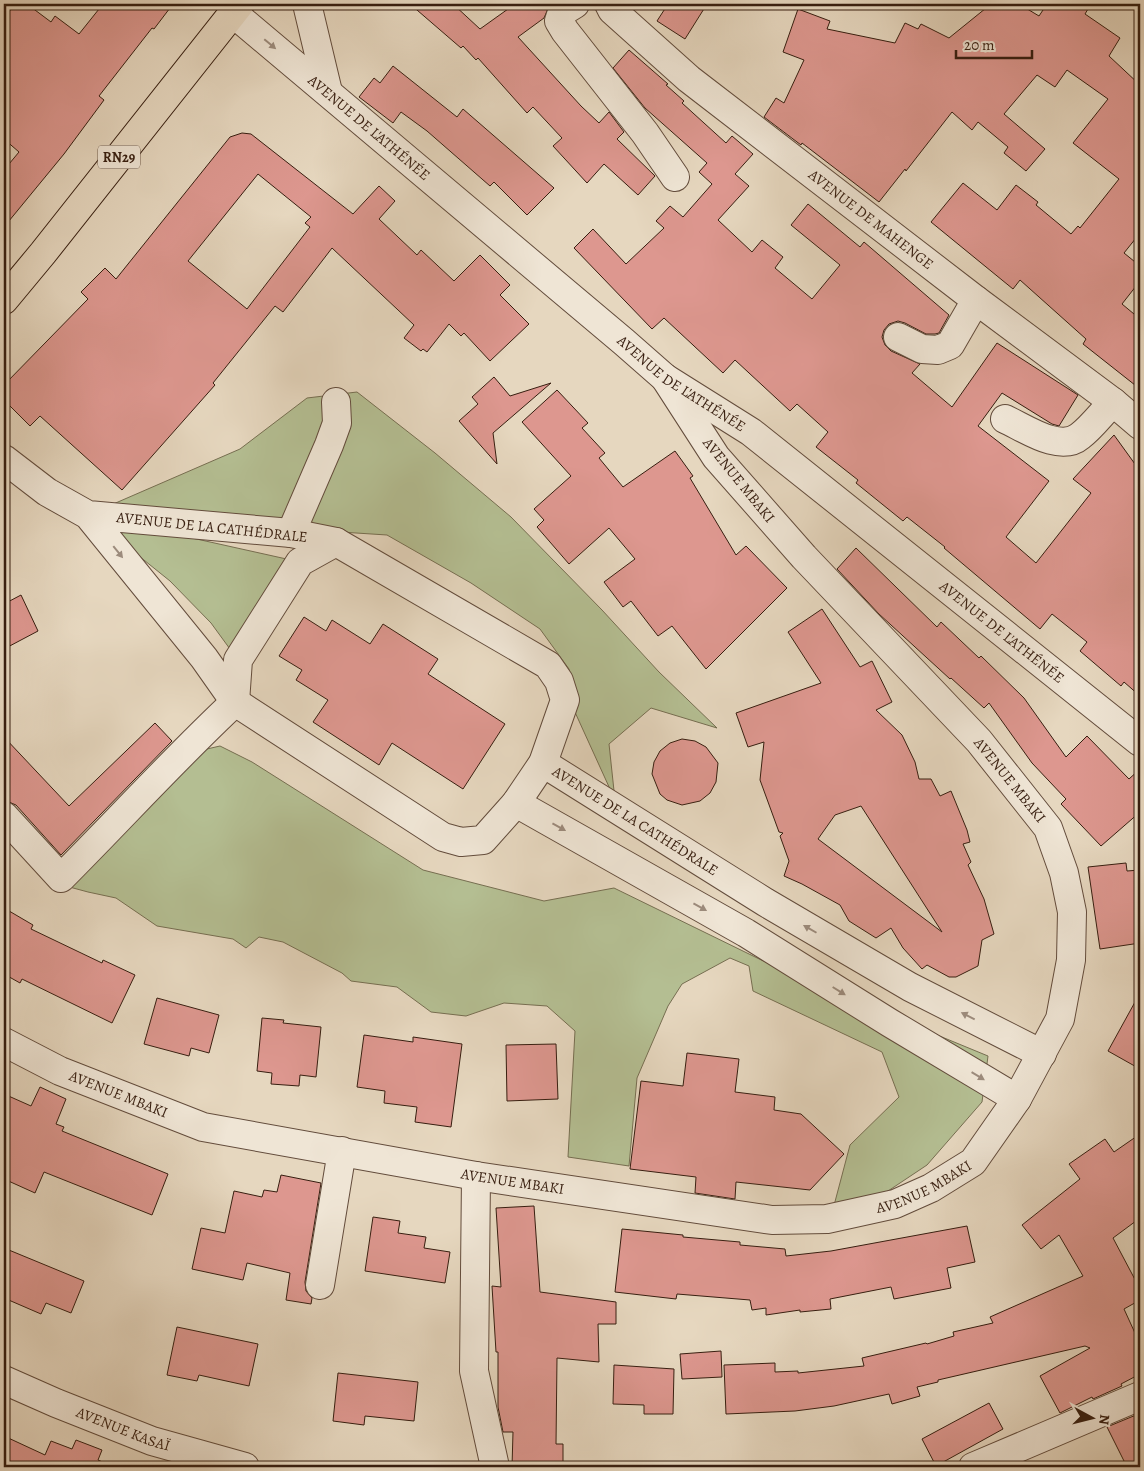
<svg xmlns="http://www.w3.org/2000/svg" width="1144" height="1471" font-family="Alegreya,serif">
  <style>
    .green { fill: #b4be92; stroke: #766e51 }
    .building { fill: #dd978f; stroke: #371e10; fill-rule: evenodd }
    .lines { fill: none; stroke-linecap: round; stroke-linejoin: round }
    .minor-casing { stroke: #634c3c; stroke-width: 30 }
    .major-casing { stroke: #371e10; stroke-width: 30 }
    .minor { stroke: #efe5d5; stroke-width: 28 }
    .major { stroke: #e6d7bf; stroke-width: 28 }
    .oneway { fill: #9c8b7c }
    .labels { text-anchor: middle; stroke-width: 4.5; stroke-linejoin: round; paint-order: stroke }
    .shield { fill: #efe5d5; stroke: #6e5a4b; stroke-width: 1 }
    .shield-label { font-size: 14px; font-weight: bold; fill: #371e10 }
    .street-label { font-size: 15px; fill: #371e10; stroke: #efe5d5 }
  </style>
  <rect width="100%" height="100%" fill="#e6d7bf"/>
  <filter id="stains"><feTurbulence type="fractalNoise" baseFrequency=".004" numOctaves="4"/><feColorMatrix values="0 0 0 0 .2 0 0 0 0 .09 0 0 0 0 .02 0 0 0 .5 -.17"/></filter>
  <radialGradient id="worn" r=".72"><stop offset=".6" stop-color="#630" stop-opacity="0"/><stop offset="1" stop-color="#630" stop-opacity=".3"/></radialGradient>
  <g class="green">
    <path d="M357,392l78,61 76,64 91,93 57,62 58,56 -66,-20 -42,36 6,56 -41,-90 -5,-41 -29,-40 -69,-46 -84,-48 -294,-19 207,46 -62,98 -27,-37 -41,-42 -82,-66 152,-66 67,-51z"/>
    <path d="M220,746l32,16 171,108 121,31 70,-13 180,88 194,80 -6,46 -55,63 -39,26 -56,22 18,-68 49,-48 -17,-45 -129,-61 -4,-25 -19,-8 -48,26 -14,22 -31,72 -8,88 -61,-9 7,-126 -28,-25 -43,-3 -38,13 -35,-4 -34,-25 -46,-6 -9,-8 -59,-31 -24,-5 -13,11 -13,-9 -76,-13 -41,-28 -28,-6 -26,-7 123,-131z"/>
  </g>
  <g class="building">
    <path d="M15,4h12l24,18 4,-6 24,18 24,-30h70l-19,25 -2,-1 -53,68 5,4 -40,54 -60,73v-57l15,-18 -15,-13v-121z"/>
    <path d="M410,4h43l27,25 35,-25h35l-6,14 -26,19 63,69 18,17 10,-11 15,20 -7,7 38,37 -17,19 -34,-31 -17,19 -34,-37 9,-8 -29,-31 -6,6 -49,-55 -2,2 -13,-14 -2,2z"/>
    <path d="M668,4h39l-22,35 -28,-18z"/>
    <path d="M991,4h28l20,12 8,-12h44l-6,10 35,24 -11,18 31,29v148l-16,20 16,13v15l-18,23 18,15v70l-57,-45 3,-5 -66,-59 -7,9 -82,-67 32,-39 34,27 19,-25 22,17 -2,3 35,29 7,-8 2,2 39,-49 -46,-36 35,-44 -41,-29 -12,17 -18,-12 -33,39 41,35 -19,22 -22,-18 4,-6 -30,-25 -6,8 -20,-18 -46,59 -1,-2 -26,33 -77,-59 -1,2 -37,-28 12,-19 8,5 20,-43 -21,-8 15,-43 32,12 -3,8 68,14 10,-20 13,6 3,-5 28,14z"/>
    <path d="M629,50l39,34 -2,1 18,16 -2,2 44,40 6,-7 21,18 -18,20 14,12 -31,34 34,32 10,-12 21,17 -8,11 37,31 28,-34 -49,-40 17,-21 52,43 4,-5 85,73 -10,18 -4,1h-9l-21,-11 -7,-2 -9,3 -5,6 -2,7 3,8 6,6 29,13 -8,9 40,34 45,-64 81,52 -19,31 -7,-2 -50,-31 -24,33 71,55 -43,56 30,26 55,-70 -18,-14 41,-44 26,36v225l-16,-14 -3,4 -41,-35 7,-9 -35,-28 -12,15 -96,-81 1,-1 -38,-30 -4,4 -47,-38 2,-3 -42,-33 12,-15 -31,-28 -7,7 -55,-51 -12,13 -59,-55 -12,11 -78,-81 19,-19 33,35 38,-36 -8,-7 14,-15 13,11 29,-33 -13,-12 8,-9 -62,-55 -32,-40z"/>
    <path d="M393,66l64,51 6,-8 91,79 -27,27 -33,-33 -4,4 -63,-55 -26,-19 -8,11 -34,-26 15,-19 6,5z"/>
    <path d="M242,133l9,1 102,80 26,-28 16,15 -16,18 38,36 4,-5 33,31 26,-26 30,30 -10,10 29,29 -39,37 -26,-28 -3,3 -12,-12 -22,28 -4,-3 -2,2 -17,-13 10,-13 -82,-77 -49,64 -8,-6 -62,77 2,2 -93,105 -82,-74 -10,10 -26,-26v-15l84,-86 -7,-7 24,-24 11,11 114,-142zM258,174l53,43 -6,6 5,4 -63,82 -59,-48z"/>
    <path d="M494,377l16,19 41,-13 -58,50 4,31 -38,-43 19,-17 -6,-7z"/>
    <path d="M557,390l31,33 -6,5 23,25 -6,5 24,29 52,-36 18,25 -3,2 46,77 10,-9 41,42 -81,81 -34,-43 -14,10 -27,-35 -8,6 -19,-25 31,-23 -26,-31 -40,36 -32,-37 7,-7 -10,-11 37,-33 -49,-54z"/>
    <path d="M856,548l81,79 4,-5 38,36 2,-2 43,42 42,59 21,-21 42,43 11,-10v43l-39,34 -40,-42 5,-5 -34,-36 -43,-60 -5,5 -33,-30 -1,1 -71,-65 -42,-45z"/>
    <path d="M21,595l17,36 -34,18v-45z"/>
    <path d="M822,609l38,58 12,-6 20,41 -16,8 26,25 13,27 4,17h12l9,17 11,-5 16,39 3,12 -7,2 8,18 -3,3 16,34 10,35 -12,6 -4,26 -22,11h-7l-22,-12 -5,4 -19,-21 -12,-20 -15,10 -27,-17 -9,-16 -38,-21 -18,-8 5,-15 -9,-25 3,-3 -4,-1 -19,-52 4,-38 -16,5 -12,-34 85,-30 -33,-51zM861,806l81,126 -124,-93 17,-24z"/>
    <path d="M304,617l22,14 6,-11 38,24 13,-20 55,35 -10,15 77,50 -42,65 -71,-46 -13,22 -66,-43 15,-22 -32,-20 6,-10 -23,-14z"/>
    <path d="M155,723l17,18 -111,114 -45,-50 -12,-5v-63l65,69z"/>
    <path d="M682,739l13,2 11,6 12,16 -2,19 -6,11 -10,8 -18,4 -15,-5 -7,-6 -8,-20 2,-12 6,-11 10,-8z"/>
    <path d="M1126,863l1,8 13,-1v73l-40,6 -12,-82z"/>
    <path d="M4,908l29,17 -2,4 71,34 1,-3 32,15 -23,48 -90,-44 -2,4 -16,-9z"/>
    <path d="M1140,993v76l-32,-18z"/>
    <path d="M157,998l62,17 -10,38 -18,-5 -2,8 -45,-12z"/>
    <path d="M262,1018l22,2 -1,3 38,4 -5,50 -16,-2 -1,11 -28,-2 1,-11 -15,-2z"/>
    <path d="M364,1035l49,7v-5l49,7 -11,83 -36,-5 2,-15 -33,-4 1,-12 -28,-4z"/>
    <path d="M556,1044l2,55 -51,2 -1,-56z"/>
    <path d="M687,1053l52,6 -4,33 40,5 -1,13 27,4 43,40 -34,36 -74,-8 -1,17 -40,-6 1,-16 -66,-8 11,-88 42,5z"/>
    <path d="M40,1087l26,12 -10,25 8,3 -2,4 106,43 -16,41 -108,-43 -9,21 -31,-14v-85l27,12z"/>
    <path d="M1140,1134v84l-27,20 27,51v11l-16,9 16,35v30l-19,10 1,2 -29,13 -1,-2 -32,16 -20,-37 50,-28 -5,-2 -147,34v2l-21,5 3,9 -28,8 -3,-10 -55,12 -39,5 -69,3 -2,-49 51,-2v9l23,-1v2l66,-7 -2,-8 64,-15 1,1 27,-8 -1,-4 40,-9 -3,-6 93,-41 -24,-41 -18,14 -19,-24 58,-46 -11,-15 36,-25 9,13z"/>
    <path d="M281,1175l40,8 -16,99 1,9 6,7 -1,6 -25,-4 4,-27 -43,-10 -4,17 -51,-11 9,-41 24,5 9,-42 28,6 2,-7 13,2z"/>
    <path d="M534,1206l6,86 76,10v22h-18l1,38 -42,-4 -1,86h7v23h-51l1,-35h-10l-5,-25v-55h-2l-4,-66 9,1 -5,-79z"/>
    <path d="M373,1217l27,4 -2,12 28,4 -2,11 26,4 -5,31 -80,-12z"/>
    <path d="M967,1226l8,36 -28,6 4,20 -57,11 -3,-12 -61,12 1,10 -31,3v-2l-34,5v-7l-14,2 -2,-10 -73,-6 -1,5 -61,-7 7,-63 61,6v2l57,5v3l45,4 1,7 45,-5z"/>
    <path d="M4,1248l80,33 -13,32 -25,-10 -5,11 -37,-16z"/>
    <path d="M177,1327l81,17 -9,42 -50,-11 -2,6 -30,-6z"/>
    <path d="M721,1351l1,26 -40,2 -2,-25z"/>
    <path d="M614,1365l60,4 -1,45h-29v-9l-31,-1z"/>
    <path d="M338,1373l80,9 -4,39 -49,-5 -1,9 -31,-4z"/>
    <path d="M989,1403l14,26 -67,37 -14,-27z"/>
    <path d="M1136,1415l4,7v45h-13l-20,-40z"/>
    <path d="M4,1436l41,19 6,-14 21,8 4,-9 26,10 -4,10 16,7h-110z"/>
  </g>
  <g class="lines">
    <g class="minor-casing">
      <g id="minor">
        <path d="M307,4l21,88"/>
        <path d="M575,4l-13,8 -3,9 6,10 80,102 30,44"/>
        <path id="s1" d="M609,4l3,6 77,69 287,221 137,102 27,23"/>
        <path id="s2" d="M233,13l391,329 41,36 86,54 389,310"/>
        <path d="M898,337l24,12 16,1 12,-5 26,-45"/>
        <path d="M1005,419c20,9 55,34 75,17 12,-9 22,-23 33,-34"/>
        <path d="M4,459l43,33 41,23 116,143 31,44 208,135 18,5 22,-2 33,-37 27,-40 22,-63 -6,-19 -11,-16 -212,-123 -45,-9 -203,-18"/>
        <path d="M291,533l38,-88 8,-22 -1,-21"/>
        <path id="s3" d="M543,763l222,139 145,85 132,67"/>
        <path d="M516,803l230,130 144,90 127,76"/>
        <path d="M4,816l57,62c58,-58 114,-120 174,-176l3,-42 62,-98 36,-20"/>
        <path id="s4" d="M4,1042l56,29 143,56 273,49 296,44 55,-1 68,-15 36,-16 42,-26 44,-63 43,-80 11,-59 1,-48 -8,-39 -16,-45 -69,-87 -175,-184 -88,-100 -51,-79"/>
        <path d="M476,1176l-2,195 21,96"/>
        <path d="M320,1285l22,-134"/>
        <path id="s5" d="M4,1380l52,23 96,38 93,26"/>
        <path d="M973,1467l167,-71"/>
      </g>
    </g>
    <g class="major-casing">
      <path id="major" d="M4,300l39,-47 197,-249"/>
    </g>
    <use href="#minor" class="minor"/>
    <use href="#major" class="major"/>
  </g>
  <defs><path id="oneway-solid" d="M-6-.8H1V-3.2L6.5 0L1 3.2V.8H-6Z" transform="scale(1.25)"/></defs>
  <g class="oneway">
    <use href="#oneway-solid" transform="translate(270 44) rotate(40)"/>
    <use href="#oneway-solid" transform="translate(118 552) rotate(51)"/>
    <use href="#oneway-solid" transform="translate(559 827) rotate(29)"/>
    <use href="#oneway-solid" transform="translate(700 907) rotate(29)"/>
    <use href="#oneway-solid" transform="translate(810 929) rotate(-150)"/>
    <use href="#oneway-solid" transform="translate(839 991) rotate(32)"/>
    <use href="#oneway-solid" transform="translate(968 1016) rotate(-153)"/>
    <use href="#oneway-solid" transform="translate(978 1076) rotate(31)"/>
  </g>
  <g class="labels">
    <rect class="shield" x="98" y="145.5" width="42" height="23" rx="4"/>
    <g class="shield-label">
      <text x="119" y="162">RN29</text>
    </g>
    <g class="street-label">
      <text dy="5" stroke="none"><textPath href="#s2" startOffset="178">AVENUE DE L'ATHÉNÉE</textPath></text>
      <text dy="5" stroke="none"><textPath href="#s1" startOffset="340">AVENUE DE MAHENGE</textPath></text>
      <text dy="5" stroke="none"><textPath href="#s2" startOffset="582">AVENUE DE L'ATHÉNÉE</textPath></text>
      <text transform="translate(739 480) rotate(51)" y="5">AVENUE MBAKI</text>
      <text transform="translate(212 527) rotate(6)" y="5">AVENUE DE LA CATHÉDRALE</text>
      <text dy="5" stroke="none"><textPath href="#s2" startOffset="988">AVENUE DE L'ATHÉNÉE</textPath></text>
      <text transform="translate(1010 780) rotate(51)" y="5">AVENUE MBAKI</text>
      <text dy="5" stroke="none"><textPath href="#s3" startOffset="109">AVENUE DE LA CATHÉDRALE</textPath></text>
      <text dy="5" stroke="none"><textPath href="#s4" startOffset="126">AVENUE MBAKI</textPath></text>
      <text dy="5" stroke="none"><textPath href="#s4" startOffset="531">AVENUE MBAKI</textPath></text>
      <text dy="5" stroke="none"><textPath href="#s4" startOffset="951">AVENUE MBAKI</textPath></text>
      <text dy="5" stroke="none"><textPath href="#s5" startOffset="129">AVENUE KASAÏ</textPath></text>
    </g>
  </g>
  <rect width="1144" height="1471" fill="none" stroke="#e6d7bf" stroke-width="20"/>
  <rect x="5" y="5" width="1134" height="1461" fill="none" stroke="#371e10" stroke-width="2.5"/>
  <rect x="10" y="10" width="1124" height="1451" fill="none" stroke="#371e10"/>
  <g transform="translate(1092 1418) rotate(97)" stroke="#efe5d5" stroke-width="4" paint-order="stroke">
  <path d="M0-4L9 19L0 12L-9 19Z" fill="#371e10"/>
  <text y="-8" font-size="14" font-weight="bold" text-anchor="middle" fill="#371e10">N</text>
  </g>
  <path d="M956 50v8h76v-8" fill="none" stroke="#371e10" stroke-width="2.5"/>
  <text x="964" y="50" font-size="15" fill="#371e10" stroke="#efe5d5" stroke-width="4" paint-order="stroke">20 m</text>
  <rect width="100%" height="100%" filter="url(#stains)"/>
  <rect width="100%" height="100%" fill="url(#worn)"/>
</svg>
